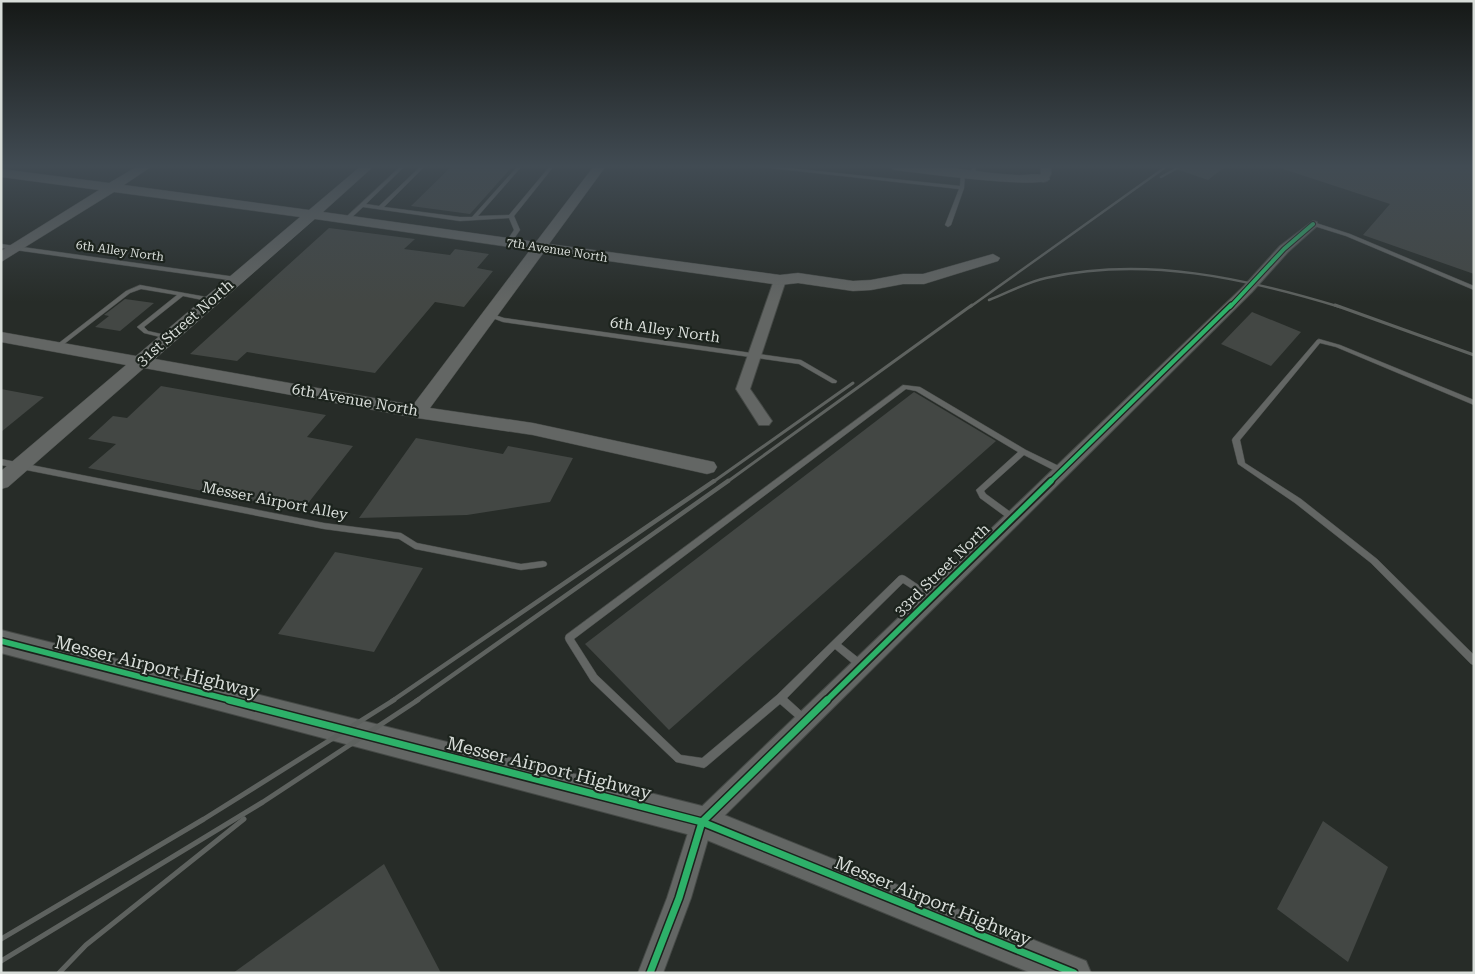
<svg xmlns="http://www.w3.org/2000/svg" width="1475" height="974" font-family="'Roboto Serif',serif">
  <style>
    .building { fill: #434744 }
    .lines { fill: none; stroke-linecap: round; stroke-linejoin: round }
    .service-casing { stroke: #454946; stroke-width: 1 }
    .minor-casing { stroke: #454946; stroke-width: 2 }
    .tertiary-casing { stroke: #454946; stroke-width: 1 }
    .secondary-casing { stroke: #454946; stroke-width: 2 }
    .service { fill: #636664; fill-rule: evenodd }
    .minor { fill: #636664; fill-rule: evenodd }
    .tertiary { fill: #636664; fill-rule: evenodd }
    .secondary { fill: #636664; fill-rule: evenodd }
    .rail-far3 { stroke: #5e625f; stroke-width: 2.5 }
    .rail-far2 { stroke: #5e625f; stroke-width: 3 }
    .rail-far1 { stroke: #5e625f; stroke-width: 4.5 }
    .rail { stroke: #5e625f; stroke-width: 5 }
    .cycleway-far3-casing { stroke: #1c231d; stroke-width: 6 }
    .cycleway-far2-casing { stroke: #1c231d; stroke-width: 7 }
    .cycleway-far1-casing { stroke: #1c231d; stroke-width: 9 }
    .cycleway-casing { stroke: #1c231d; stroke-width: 10 }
    .cycleway-far3 { stroke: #2db169; stroke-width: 4 }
    .cycleway-far2 { stroke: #2db169; stroke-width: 4.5 }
    .cycleway-far1 { stroke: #2db169; stroke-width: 5.5 }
    .cycleway { stroke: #2db169; stroke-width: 7 }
    .labels { text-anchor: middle; stroke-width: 4.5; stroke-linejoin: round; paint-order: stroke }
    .far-street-label { font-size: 12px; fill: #d8ddd9; stroke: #1c231d }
    .street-label { font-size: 15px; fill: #d8ddd9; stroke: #1c231d }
    .near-street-label { font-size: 18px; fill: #d8ddd9; stroke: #1c231d }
  </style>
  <rect width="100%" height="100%" fill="#272c28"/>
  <g class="building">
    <path d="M452,166h61l-43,48 -59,-8z"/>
    <path d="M1174,166h52l-18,14 -35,-12z"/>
    <path d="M1280,166h194v108l-111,-39 27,-31 -110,-36z"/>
    <path d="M329,228l86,11 -11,10 46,6 5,-6 34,5 -12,14 16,3 -29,36 -29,-5 -60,71 -128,-21 -10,9 -47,-7z"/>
    <path d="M125,299l29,4 -34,28 -25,-4 14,-11 -5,-1z"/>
    <path d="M1252,312l49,20 -30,34 -50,-22z"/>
    <path d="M161,386l165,29 -19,22 46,9 -51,65 -214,-43 28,-24 -28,-5 25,-23 14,2z"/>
    <path d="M1,389l43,8 -43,35z"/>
    <path d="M914,392l82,49 -327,289 -84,-86z"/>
    <path d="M416,438l87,16 5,-8 65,12 -23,44 -83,13 -108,3z"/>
    <path d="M335,552l88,16 -49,84 -96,-18z"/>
    <path d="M1323,821l65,46 -40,95 -71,-53z"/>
    <path d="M384,864l57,109h-208z"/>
  </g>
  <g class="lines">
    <g class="service-casing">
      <g id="service">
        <path d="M401,166h4l-39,38 13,2 42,-40h4l-41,41 76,10h12l46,-51h4l-44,50 31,-1 41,-49h4l-40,50 6,14 -9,13 -5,-1 8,-12 -5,-12 -49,3 -97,-14 -14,13h-4v-2z"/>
        <path d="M759,166h11l190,20 1,-13 2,-1 2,1 -1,15 -13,37 -3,2 -3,-2 14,-36 -198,-22z"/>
        <path d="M972,166h4l-1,8 -2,1 -2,-1z"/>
        <path d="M1313,222l37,12 124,52v4l-128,-54 -35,-11v-2z"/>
        <path d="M1,244l235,33 3,2 -3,2 -235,-33z"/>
        <path d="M140,285l72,13 3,2 -3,2 -29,-6 -39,31 4,4 22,5v2l-2,1 -24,-6 -7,-6 40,-32 -36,-6 -11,4 -71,55h-4v-2l71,-55z"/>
        <path d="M489,313l15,5 297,42 36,21 -1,2h-4l-33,-19 -296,-42 -16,-6 -1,-1z"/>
        <path d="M1319,339l21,6 134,55v5l-138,-58 -16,-4 -80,97 5,23 56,36 76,60 97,96v10l-3,-1 -100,-101 -76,-60 -57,-39 -6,-24 1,-2 84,-98z"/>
        <path d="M903,385l17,2 106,63 39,19 1,2 -1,2h-6l-35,-18 -40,36 2,3 30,22 1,2 -1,2h-6l-30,-22 -4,-8 42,-38 -102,-61 -10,-2 -332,250 23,36 84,80 21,3 75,-63 122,-119 3,-1 3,1 30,20 1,2 -1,2 -3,2 -3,-2 -26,-17 -62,61 24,19 2,3 -2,3 -3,1 -3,-1 -24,-20 -48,49 22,20 2,3 -2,3 -3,1 -3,-1 -23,-20 -73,62 -3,2 -28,-6 -85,-81 -25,-40 -1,-3 1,-3z"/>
        <path d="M1,459l323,64 77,10 16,10 104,21 22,-3 3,1 1,2 -1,2 -3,1 -22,3 -106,-21 -16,-10 -75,-10 -323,-64z"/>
      </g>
    </g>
    <g class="minor-casing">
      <g id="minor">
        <path d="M1041,166h10v8l-4,7 -4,1 -5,-3 3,-5z"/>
        <path d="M1313,221l4,1v4l-29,26 -36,40 -541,537 -20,69 -28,75h-25l29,-75 27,-84 550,-528 36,-40z"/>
        <path d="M780,276l6,4 -36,109 22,32 -3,4h-10l-23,-36 38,-109z"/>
      </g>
    </g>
    <g class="tertiary-casing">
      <g id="tertiary">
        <path d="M138,166h14l-28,19 185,25 52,-44h13l-51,46 213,30 58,-76h12l-57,78 231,31 18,-2 55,8 18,-1 32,-6h20l70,-20 7,4 -2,3 -74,23h-21l-32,6 -18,1 -55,-8 -18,2 -236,-33 -114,156 103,15 181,39 3,5 -3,5 -7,2 -174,-39 -116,-17 -273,-50 -136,119 -7,2v-18l125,-106 -125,-23v-10l135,24 164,-139 -186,-25 -113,70v-11l98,-61 -98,-13v-8l108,14zM315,219l215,31 -117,155 -258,-46z"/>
        <path d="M888,166c42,-5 85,7 128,9 10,1 27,-4 34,4 -9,11 -135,-7 -156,-9z"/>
      </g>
    </g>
    <g class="secondary-casing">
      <path id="secondary" d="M1,630l701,176 384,155 5,12h-60l-329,-135 -701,-185z"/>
    </g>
    <use href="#service" class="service"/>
    <use href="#minor" class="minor"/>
    <use href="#tertiary" class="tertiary"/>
    <use href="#secondary" class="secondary"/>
    <g class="rail-far3">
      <path d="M1161,177l20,-11"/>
      <path d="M989,300c18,-7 38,-18 57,-22 99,-22 199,0 294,29"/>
      <path d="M970,307l197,-141"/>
    </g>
    <g class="rail-far2">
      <path d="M1335,305l139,50"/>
      <path d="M713,482l140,-99"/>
      <path d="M727,482l245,-177"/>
    </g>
    <g class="rail-far1">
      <path d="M392,701l322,-220"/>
      <path d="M416,701l312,-220"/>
    </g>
    <g class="rail">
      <path d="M1,939l203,-120 190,-119"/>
      <path d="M1,961l262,-159 155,-102"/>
      <path d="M59,973l27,-28 158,-126"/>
    </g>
    <g class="cycleway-far3-casing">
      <path id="cycleway-far3" d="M1230,307l54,-58 29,-25"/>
    </g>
    <g class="cycleway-far2-casing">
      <path id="cycleway-far2" d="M1050,482l181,-177"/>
    </g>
    <g class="cycleway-far1-casing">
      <g id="cycleway-far1">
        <path d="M1,641l233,60"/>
        <path d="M826,701l225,-220"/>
      </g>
    </g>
    <g class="cycleway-casing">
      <g id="cycleway">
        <path d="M229,700l473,122 372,151"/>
        <path d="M650,973l29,-75 23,-76 125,-122"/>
      </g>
    </g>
    <use href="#cycleway-far3" class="cycleway-far3"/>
    <use href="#cycleway-far2" class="cycleway-far2"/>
    <use href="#cycleway-far1" class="cycleway-far1"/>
    <use href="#cycleway" class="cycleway"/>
  </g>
  <linearGradient id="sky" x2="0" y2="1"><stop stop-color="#151816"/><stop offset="0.55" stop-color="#414b53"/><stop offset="1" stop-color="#414b53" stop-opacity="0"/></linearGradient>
  <rect width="1475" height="302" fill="url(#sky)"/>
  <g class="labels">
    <g class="far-street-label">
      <text transform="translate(557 250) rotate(9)" y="4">7th Avenue North</text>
      <text transform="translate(120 251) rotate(8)" y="4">6th Alley North</text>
    </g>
    <g class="street-label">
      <text transform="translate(185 323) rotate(-41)" y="5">31st Street North</text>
      <text transform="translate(665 330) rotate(8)" y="5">6th Alley North</text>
      <text transform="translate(355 400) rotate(10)" y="5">6th Avenue North</text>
      <text transform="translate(275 501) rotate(11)" y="5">Messer Airport Alley</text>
      <text transform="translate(942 570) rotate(-44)" y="5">33rd Street North</text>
    </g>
    <g class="near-street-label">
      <text transform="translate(157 667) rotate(14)" y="6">Messer Airport Highway</text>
      <text transform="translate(549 768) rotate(14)" y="6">Messer Airport Highway</text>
      <text transform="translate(933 901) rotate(22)" y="6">Messer Airport Highway</text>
    </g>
  </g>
  <rect width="1475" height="974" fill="none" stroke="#d8ddd9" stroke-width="5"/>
</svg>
